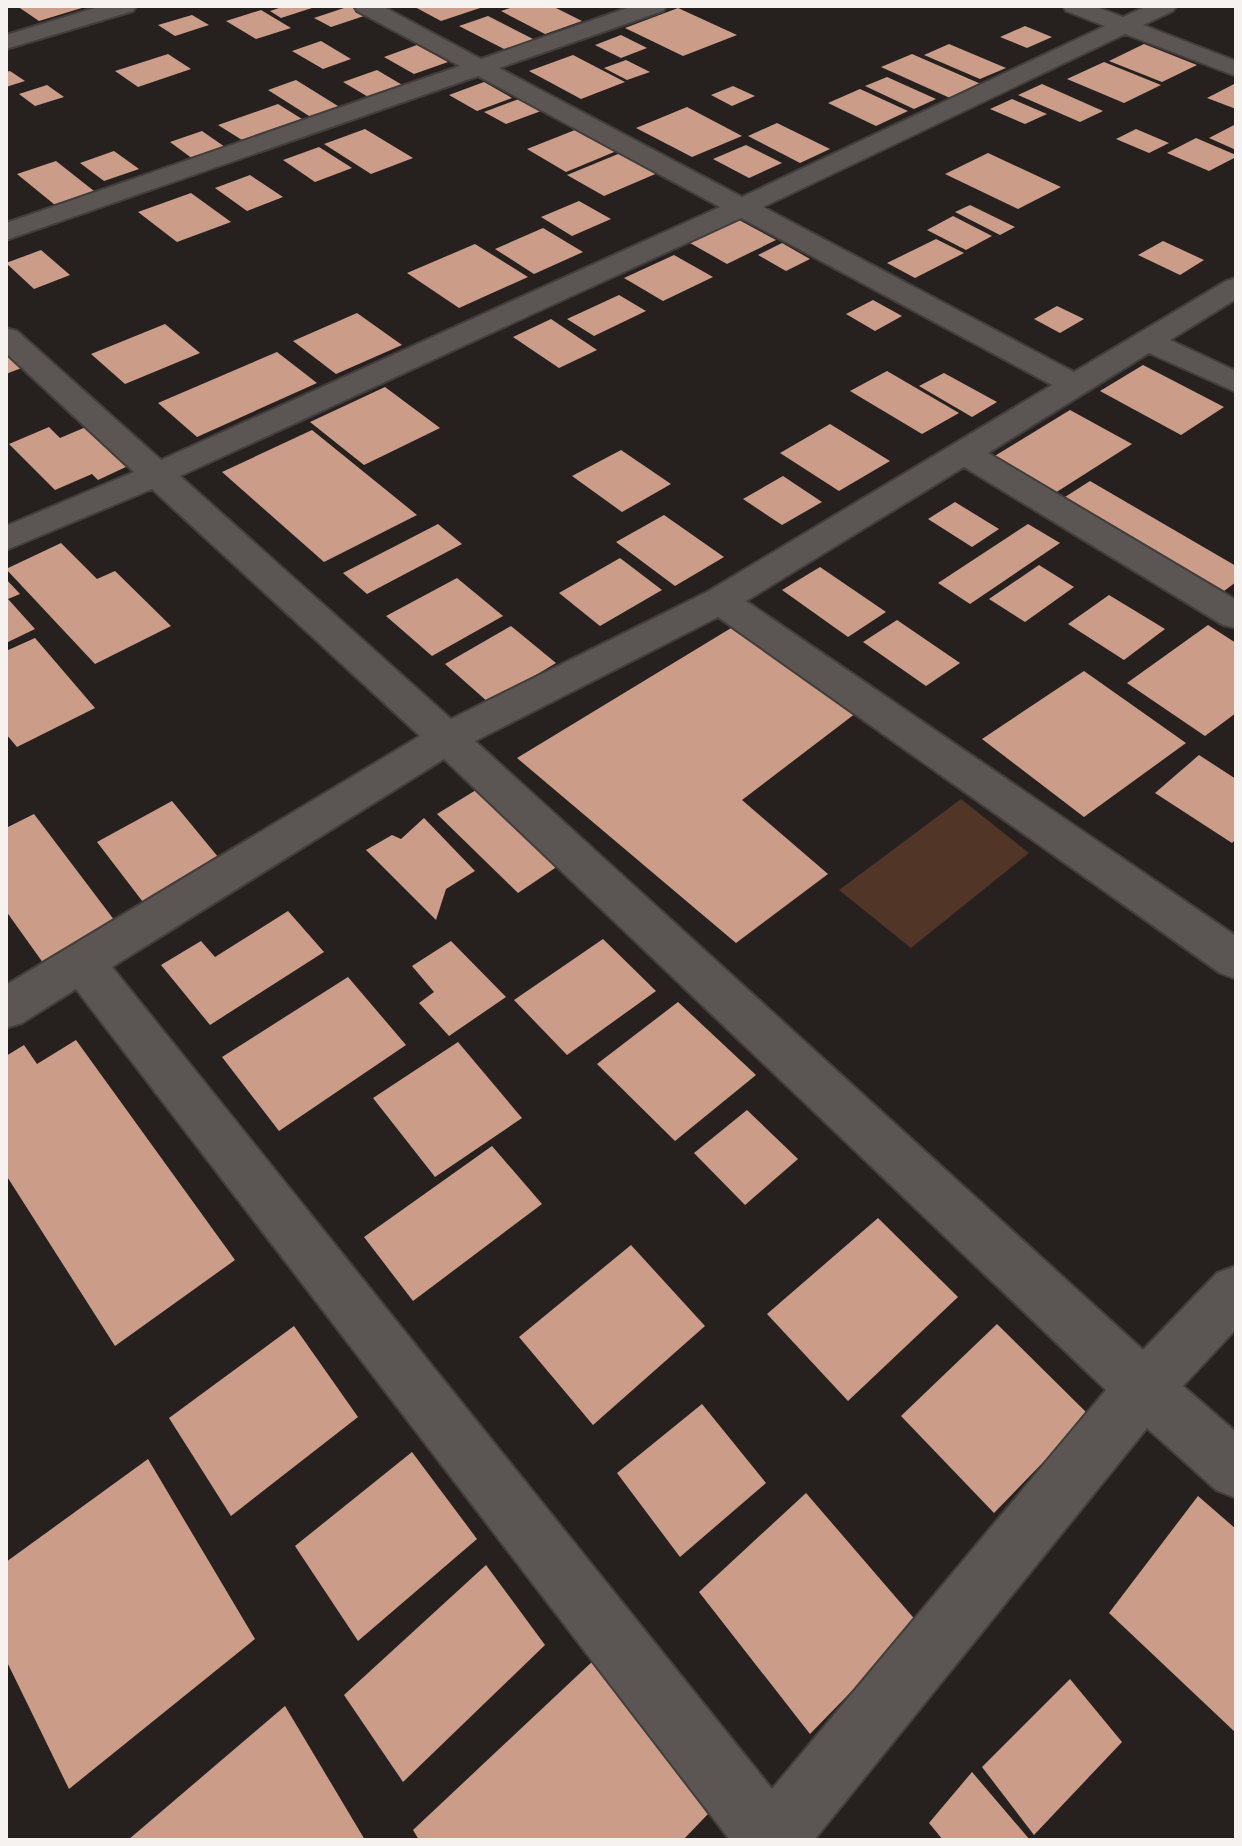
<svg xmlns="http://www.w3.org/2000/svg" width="1242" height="1846" font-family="'Source Serif 4',serif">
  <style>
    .green { fill: #513527 }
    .building { fill: #cb9d88 }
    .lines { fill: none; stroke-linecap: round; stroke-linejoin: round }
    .minor-casing { stroke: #423e3c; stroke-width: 4 }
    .minor { fill: #5b5553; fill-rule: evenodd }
  </style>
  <rect width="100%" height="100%" fill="#26211f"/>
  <path class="green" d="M961,799l68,54 -118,95 -72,-58z"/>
  <g class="building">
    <path d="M17,6h68v1l-46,14z"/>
    <path d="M285,6h30v1l-34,11 -11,-7z"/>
    <path d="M350,6l17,9 -36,12 -17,-9z"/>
    <path d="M413,6h70v1l-42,14z"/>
    <path d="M516,6h36l30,15 -37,13 -44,-23z"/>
    <path d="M678,8l59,27 -54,21 -58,-28z"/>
    <path d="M261,10l30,18 -35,11 -30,-18z"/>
    <path d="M192,15l17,10 -34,11 -17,-11z"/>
    <path d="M488,16l47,24 -29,10 -47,-24z"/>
    <path d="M1025,26l27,11 -25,11 -27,-11z"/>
    <path d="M621,35l26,13 -26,10 -26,-13z"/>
    <path d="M321,41l30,18 -28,10 -31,-18z"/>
    <path d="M949,44l57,24 -26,11 -56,-24z"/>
    <path d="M1144,44l53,21 -35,17 -53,-21z"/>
    <path d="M417,45l31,17 -34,12 -30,-17z"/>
    <path d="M168,54l23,15 -53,18 -23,-16z"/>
    <path d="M912,54l69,30 -31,14 -69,-31z"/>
    <path d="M573,55l52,27 -44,17 -52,-28z"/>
    <path d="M626,60l24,12 -23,8 -23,-12z"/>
    <path d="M1104,62l57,23 -37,18 -57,-24z"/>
    <path d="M377,70l27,16 -34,12 -27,-16z"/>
    <path d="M10,71l15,10 -19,6v-15z"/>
    <path d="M887,77l49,22 -22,10 -49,-23z"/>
    <path d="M296,80l50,31 -29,10 -49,-31z"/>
    <path d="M484,82l28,16 -35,13 -28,-16z"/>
    <path d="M1236,83v26l-29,-11z"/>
    <path d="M1042,84l61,27 -23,11 -62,-27z"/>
    <path d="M47,85l17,12 -29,9 -16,-12z"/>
    <path d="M733,86l22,10 -23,10 -21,-11z"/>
    <path d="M860,89l48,22 -32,15 -48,-23z"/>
    <path d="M519,99l22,12 -35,13 -22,-12z"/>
    <path d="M1012,99l35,15 -22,10 -35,-15z"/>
    <path d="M278,104l24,15 -60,21 -24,-15z"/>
    <path d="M687,107l55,29 -50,21 -56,-29z"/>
    <path d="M777,123l53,26 -30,14 -52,-27z"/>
    <path d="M1236,124v26l-27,-12z"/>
    <path d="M580,128l39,22 -53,22 -39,-23z"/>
    <path d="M365,129l48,29 -42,16 -47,-30z"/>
    <path d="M1136,129l33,14 -20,10 -33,-14z"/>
    <path d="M202,131l23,16 -32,12 -23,-17z"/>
    <path d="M1196,138l40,17v2l-27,14 -42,-18z"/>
    <path d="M746,145l36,18 -33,15 -36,-19z"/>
    <path d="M319,147l33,21 -37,14 -32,-22z"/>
    <path d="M114,151l25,18 -35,12 -24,-18z"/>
    <path d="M623,152l37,20 -56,24 -37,-21z"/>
    <path d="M988,153l73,34 -43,22 -73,-35z"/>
    <path d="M56,161l38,30 -39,14 -38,-31z"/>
    <path d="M250,175l33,22 -36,14 -32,-23z"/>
    <path d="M191,193l40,29 -54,20 -39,-30z"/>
    <path d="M579,201l32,18 -39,17 -31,-19z"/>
    <path d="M970,205l45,22 -15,8 -45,-23z"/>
    <path d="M953,216l39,20 -26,14 -39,-20z"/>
    <path d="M739,220l37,20 -49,24 -37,-21z"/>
    <path d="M543,228l40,24 -49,22 -39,-25z"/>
    <path d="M936,239l28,14 -49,25 -28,-15z"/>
    <path d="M1163,241l41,19 -24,15 -42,-20z"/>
    <path d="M782,243l28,16 -24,12 -28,-16z"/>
    <path d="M475,244l53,33 -69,31 -52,-35z"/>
    <path d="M41,250l29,25 -36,14 -28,-26z"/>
    <path d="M674,255l39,22 -50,24 -39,-23z"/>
    <path d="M619,295l27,16 -52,25 -27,-17z"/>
    <path d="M873,300l29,16 -27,15 -29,-17z"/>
    <path d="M1057,306l27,13 -24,14 -26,-14z"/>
    <path d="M357,313l45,32 -66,29 -43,-33z"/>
    <path d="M551,319l46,31 -38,18 -46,-31z"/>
    <path d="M165,324l35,29 -75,31 -34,-30z"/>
    <path d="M6,350l18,17 -18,7z"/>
    <path d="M277,352l40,31 -120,54 -39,-34z"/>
    <path d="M1143,365l81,42 -43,28 -81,-44z"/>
    <path d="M887,371l72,42 -37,21 -72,-43z"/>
    <path d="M944,373l53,29 -25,15 -53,-31z"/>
    <path d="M385,387l55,41 -76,37 -54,-43z"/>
    <path d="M1070,410l62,34 -77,49 -62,-36z"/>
    <path d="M830,424l60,37 -51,30 -59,-38z"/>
    <path d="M49,427l11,11 26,-11 42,39 -30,14 -6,-6 -37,16 -46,-46z"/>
    <path d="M312,430l105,85 -93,47 -102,-90z"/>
    <path d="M621,450l50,34 -49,28 -50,-36z"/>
    <path d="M783,476l39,26 -40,23 -39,-26z"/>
    <path d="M1090,481l146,85v16l-12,9 -159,-94z"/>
    <path d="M955,502l44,27 -27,18 -44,-28z"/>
    <path d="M664,515l60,42 -49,29 -59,-44z"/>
    <path d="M438,524l24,20 -95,50 -24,-21z"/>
    <path d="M1028,524l32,19 -90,61 -32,-21z"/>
    <path d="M61,543l36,36 18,-8 56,55 -76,38 -89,-95z"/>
    <path d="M620,558l42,32 -62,36 -41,-33z"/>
    <path d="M1039,565l35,22 -49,35 -36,-23z"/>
    <path d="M820,567l66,45 -38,25 -66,-47z"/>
    <path d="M457,578l46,38 -71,40 -46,-40z"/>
    <path d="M6,579l14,15 -12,5 27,30 -29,14z"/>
    <path d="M1109,595l56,34 -41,31 -56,-36z"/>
    <path d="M897,620l63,43 -34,23 -63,-44z"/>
    <path d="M741,622l119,88 -118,90 86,74 -92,69 -219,-185z"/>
    <path d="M1208,625l28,18v70l-31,23 -78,-53z"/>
    <path d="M511,626l45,37 -67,40 -44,-39z"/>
    <path d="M35,638l60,70 -78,39 -11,-13v-83z"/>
    <path d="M1084,671l102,72 -102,74 -102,-78z"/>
    <path d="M1199,755l37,24v60l-4,4 -77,-50z"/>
    <path d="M476,790l82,76 -40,27 -81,-79z"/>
    <path d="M172,801l51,62 -77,43 -49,-64z"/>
    <path d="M34,814l84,111 -72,42 -40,-56v-83z"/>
    <path d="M424,818l51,53 -29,18 -10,31 -70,-70 26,-15 9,4z"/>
    <path d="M288,911l36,41 -114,73 -49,-60 40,-24 14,16z"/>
    <path d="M603,939l53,52 -89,64 -53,-55z"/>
    <path d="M451,941l55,56 -57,39 -30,-33 15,-11 -22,-26z"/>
    <path d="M348,977l58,68 -127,86 -57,-74z"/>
    <path d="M678,1002l78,73 -81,66 -78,-77z"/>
    <path d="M76,1040l159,220 -120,86 -109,-171v-119l18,-11 13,19z"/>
    <path d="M458,1042l64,76 -87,59 -62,-79z"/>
    <path d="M747,1110l51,49 -53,46 -51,-52z"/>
    <path d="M492,1146l50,58 -129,97 -49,-64z"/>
    <path d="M878,1218l80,79 -110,104 -81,-87z"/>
    <path d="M631,1245l74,81 -112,99 -74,-88z"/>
    <path d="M997,1324l92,91 -95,98 -93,-97z"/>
    <path d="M294,1326l64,91 -127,99 -62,-98z"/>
    <path d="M702,1404l64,79 -86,74 -63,-84z"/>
    <path d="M412,1452l65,87 -119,102 -63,-95z"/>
    <path d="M148,1459l107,180 -186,150 -63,-129v-98z"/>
    <path d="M806,1493l112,130 -108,111 -111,-142z"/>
    <path d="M1198,1496l38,33v204l-127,-120z"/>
    <path d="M486,1565l59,80 -142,137 -59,-87z"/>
    <path d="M595,1659l113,155 -25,26h-264l-6,-10z"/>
    <path d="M1070,1679l52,63 -88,93 -52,-68z"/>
    <path d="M285,1706l80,134h-237z"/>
    <path d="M972,1772l58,68h-87l-14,-17z"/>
  </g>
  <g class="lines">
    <g class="minor-casing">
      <g id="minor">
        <path d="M101,6h35l-3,5 -127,38v-14z"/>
        <path d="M354,6h28l99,53 152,-53h33l-3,5 -164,57 243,129 363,-171 -39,-15 -3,-5h31l29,11 24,-11h29l-3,5 -30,14 93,36v15l-111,-42 -362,173 311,165 152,-91 10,-3v21l-66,41 66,31v21l-87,-39 -161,100 248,147v28l-13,-3 -259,-158 -218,134 490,335v43l-16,-6 -502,-356 -243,124 668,609 74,-77 19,-7v63l-53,57 53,46v66l-20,-8 -69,-62 -333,412h-84l-654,-851 -54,34 -16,5v-43l414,-249 -268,-247 -146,61v-24l128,-54 -128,-119v-25l11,3 144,129 559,-253 -242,-131 -472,164v-17l454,-157 -103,-55zM741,218l311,167 -345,207 -256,127 -271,-243zM444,759l662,631 -334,399 -660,-822z"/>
      </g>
    </g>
    <use href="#minor" class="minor"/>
  </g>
  <rect width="1242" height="1846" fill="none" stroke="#f5f2f0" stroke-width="16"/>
</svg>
